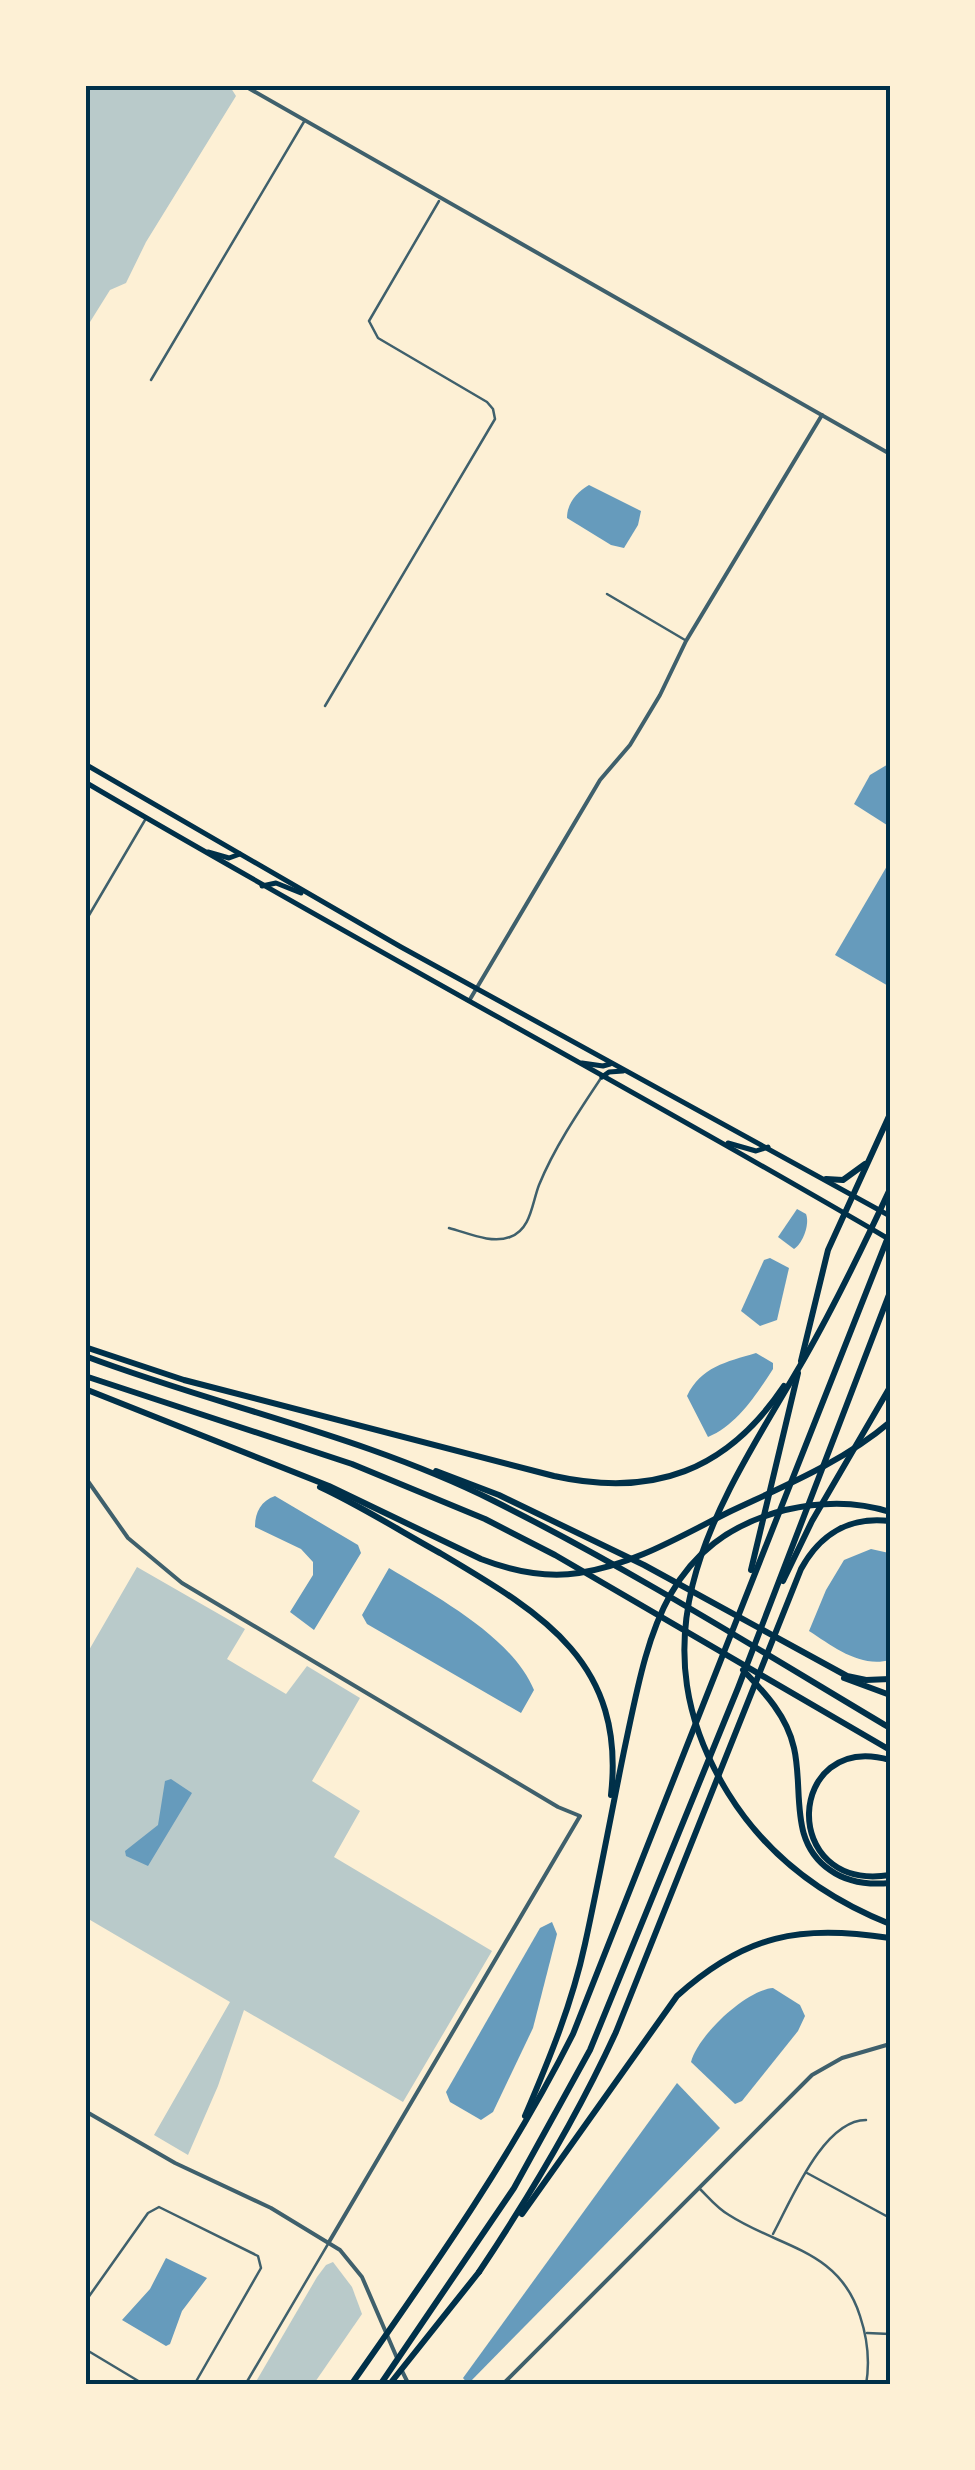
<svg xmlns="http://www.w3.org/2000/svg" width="975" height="2470" font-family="'Nunito Sans',sans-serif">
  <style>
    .green { fill: #b9caca }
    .water { fill: #669bbc }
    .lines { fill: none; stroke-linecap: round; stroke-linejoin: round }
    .minor { stroke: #3f606c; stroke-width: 2.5 }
    .tertiary { stroke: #3f606c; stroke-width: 4 }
    .trunk { stroke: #003049; stroke-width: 5 }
    .motorway { stroke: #003049; stroke-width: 6 }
    .neatline { fill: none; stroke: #003049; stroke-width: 4 }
  </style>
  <rect width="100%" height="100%" fill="#fdf0d5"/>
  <g class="green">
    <path d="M85,85h144l7,11 -90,146 -20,41 -16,7 -25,40z"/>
    <path d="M137,1567l108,62 -18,30 59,35 21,-28 53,32 -48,83 48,30 -26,46 158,94 -89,151 -159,-92 -26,76 -30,69 -34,-20 76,-133 -145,-85v-260z"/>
    <path d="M333,2262l19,25 10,27 -49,71h-59l63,-108 9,-12z"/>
  </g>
  <g class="water">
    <path d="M589,485l52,26 -3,14 -14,23 -13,-3 -44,-27c0,-15 10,-26 22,-33z"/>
    <path d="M890,763v64l-36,-23 16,-29z"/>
    <path d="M887,866l3,2v119l-55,-32z"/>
    <path d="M797,1209l9,5c4,10 -3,29 -12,35l-16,-12z"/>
    <path d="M770,1258l19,10 -12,52 -17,6 -19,-15 23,-51z"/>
    <path d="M756,1353l17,10v6c-16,25 -37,57 -65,68l-21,-41c14,-29 39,-34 69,-43z"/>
    <path d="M275,1496l83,49 3,8 -47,77 -24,-18 23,-37v-13l-12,-13 -46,-22c0,-15 6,-26 20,-31z"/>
    <path d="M871,1549l18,4 1,9v98c-30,8 -56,-13 -81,-29l17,-41 18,-30z"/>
    <path d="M389,1568c48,29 123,69 145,122l-13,23 -154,-89 -5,-9z"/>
    <path d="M171,1779l21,14 -44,73 -22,-10 -1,-5 33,-26 7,-44z"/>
    <path d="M552,1922l5,12 -24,94 -40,84 -12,8 -31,-18 -4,-10 94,-164z"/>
    <path d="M773,1988l27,17 5,11 -7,15 -56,70 -7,3 -44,-42c7,-27 55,-72 82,-74z"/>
    <path d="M677,2083l43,45 -252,256 -5,-6z"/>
    <path d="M166,2258l41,20 -25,33 -12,33 -4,2 -44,-26 28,-31z"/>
  </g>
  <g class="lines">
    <g class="minor">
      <path d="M151,380l154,-260"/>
      <path d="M607,594l78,46"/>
      <path d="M325,706l170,-287 -2,-10 -6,-7 -109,-64 -9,-17 70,-120"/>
      <path d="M85,922l60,-102"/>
      <path d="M449,1228c19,5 42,16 61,9 21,-7 22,-34 29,-52 15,-37 40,-74 62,-107"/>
      <path d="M807,2173l83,45"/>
      <path d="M700,2189c9,9 18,20 29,26 51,33 110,34 131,101 7,21 10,46 6,69"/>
      <path d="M773,2234c18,-33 50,-114 93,-114"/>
      <path d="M85,2302l63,-89 11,-6 99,49 3,12 -67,117"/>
      <path d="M867,2333l23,1"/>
      <path d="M85,2349l60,36"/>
      <path d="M245,2385l83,-141"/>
    </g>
    <g class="tertiary">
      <path d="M243,85l647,369"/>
      <path d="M469,1001l131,-221 30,-35 30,-50 26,-54 136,-226"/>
      <path d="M85,1477l43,61 54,45 376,224 22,9 -251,426"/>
      <path d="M85,2111l90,52 96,45 69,42 22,27 35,81"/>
      <path d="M402,2371l7,14"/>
      <path d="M502,2385l310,-310 30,-17 48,-14"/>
    </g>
    <g class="trunk">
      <path d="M85,764l316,183 489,269"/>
      <path d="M85,782c265,156 537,301 802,456"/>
      <path d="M208,852l21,6 11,-4"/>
      <path d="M262,886l14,-3 25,10"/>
      <path d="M582,1063l21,3 7,-2"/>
      <path d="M602,1077l7,-5 14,-1"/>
      <path d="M728,1143l28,8 12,-4"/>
    </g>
    <g class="motorway">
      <path d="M826,1179l17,1 22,-16"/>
      <path d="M890,1189c-27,58 -54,114 -86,170 -82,141 -177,270 -76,434 39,63 94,104 162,131"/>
      <path d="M85,1347l99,33 370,96c99,22 173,-5 230,-90"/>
      <path d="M85,1356c135,51 279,80 409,145 136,68 265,149 396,227"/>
      <path d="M801,1361l27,-111 62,-136"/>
      <path d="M85,1376l267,88 133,55 70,36 335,195"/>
      <path d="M85,1389l244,97 152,73c31,12 65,19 98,14 54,-8 102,-37 150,-61 55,-26 114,-50 161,-90"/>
      <path d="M436,1471l63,24 145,70 203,111 19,4 24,-1"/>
      <path d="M320,1487c41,19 80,44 120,66 101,60 186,108 171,242"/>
      <path d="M751,1570l47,-197"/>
      <path d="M783,1581l29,-60 78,-134"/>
      <path d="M743,1670c22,23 44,46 51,78 10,43 -6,93 36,122 18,13 39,15 60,13"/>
      <path d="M844,1678l46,17"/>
      <path d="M890,1760c-104,-30 -112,133 0,115"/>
      <path d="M525,2116c24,-56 47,-112 60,-172 14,-64 26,-129 39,-193 23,-107 36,-209 161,-241 34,-8 72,-9 105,2"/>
      <path d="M522,2214l155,-218c69,-62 122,-71 213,-58"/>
      <path d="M479,2272c52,-78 98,-155 137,-240l185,-463c19,-35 49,-53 89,-48"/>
      <path d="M351,2385c79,-113 160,-227 222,-351l317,-802"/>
      <path d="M380,2385l134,-197 76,-138 148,-362 152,-396"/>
      <path d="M389,2385l90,-113"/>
    </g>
  </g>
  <rect width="975" height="2470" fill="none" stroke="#fdf0d5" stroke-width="175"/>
  <rect x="88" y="88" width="800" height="2294" class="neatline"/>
</svg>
